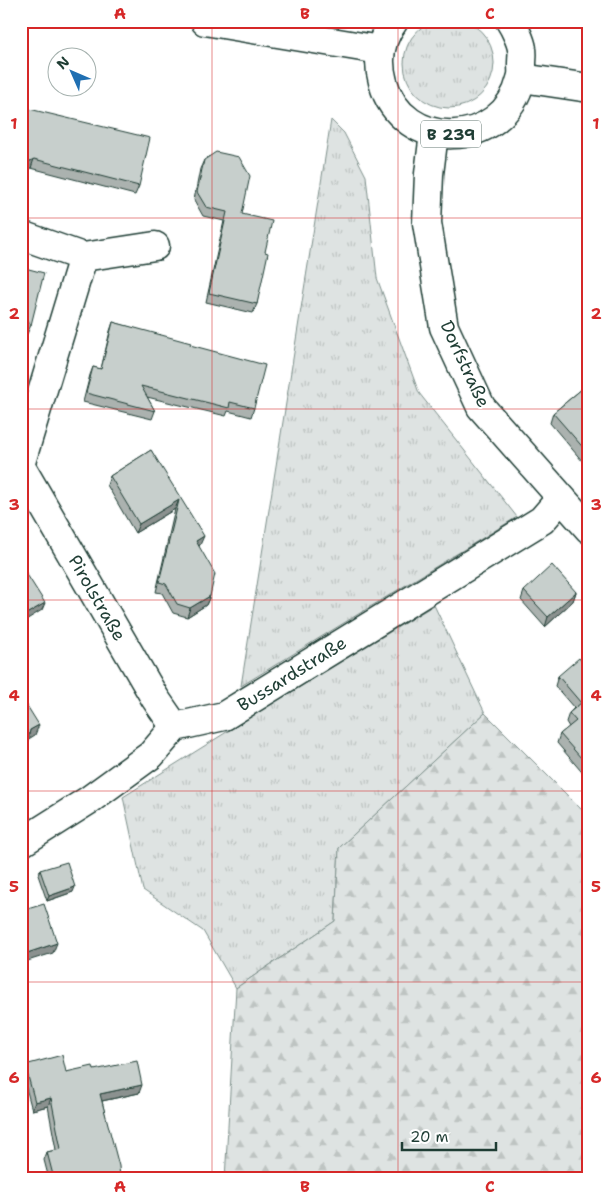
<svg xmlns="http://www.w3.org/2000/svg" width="610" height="1200" font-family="'Shantell Sans',sans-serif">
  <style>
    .grass { fill: url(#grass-tufts); stroke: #7e908b }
    .forest { fill: url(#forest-firs); stroke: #7e908b }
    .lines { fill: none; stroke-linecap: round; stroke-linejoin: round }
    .minor-casing { stroke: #1f3d34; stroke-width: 31 }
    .major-casing { stroke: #1f3d34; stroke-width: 31 }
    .minor { stroke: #fff; stroke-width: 28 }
    .major { stroke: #fff; stroke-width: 28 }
    .wall { fill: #abb2af; stroke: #1f3d34 }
    .shaded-wall { fill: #8b918f; stroke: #1f3d34 }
    .building { fill: #c7cfcc; stroke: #1f3d34 }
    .grid { fill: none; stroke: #d62828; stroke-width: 1; stroke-opacity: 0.55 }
    .labels { text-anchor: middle; stroke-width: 4; stroke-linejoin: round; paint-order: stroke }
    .shield { fill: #fff; stroke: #627771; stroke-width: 1 }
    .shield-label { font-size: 16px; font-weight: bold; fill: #1f3d34 }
    .street-label { font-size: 18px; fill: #1f3d34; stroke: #fff }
    .neatline { fill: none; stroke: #d62828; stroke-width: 2 }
    .grid-label { font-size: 16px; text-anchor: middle; font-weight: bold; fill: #d62828 }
  </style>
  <defs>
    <pattern id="grass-tufts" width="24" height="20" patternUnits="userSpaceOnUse" patternTransform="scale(1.25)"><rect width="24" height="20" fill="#dee3e2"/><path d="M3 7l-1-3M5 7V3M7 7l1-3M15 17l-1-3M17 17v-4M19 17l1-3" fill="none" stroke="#bec4c2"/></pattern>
    <pattern id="forest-firs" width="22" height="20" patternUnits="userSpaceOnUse" patternTransform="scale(1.25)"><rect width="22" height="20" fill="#dee3e2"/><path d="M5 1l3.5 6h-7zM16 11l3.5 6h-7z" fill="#bec4c2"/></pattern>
  </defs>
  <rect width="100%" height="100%" fill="#fff"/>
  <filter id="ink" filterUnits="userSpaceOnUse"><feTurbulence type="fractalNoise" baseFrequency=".02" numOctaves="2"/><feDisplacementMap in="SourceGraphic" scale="10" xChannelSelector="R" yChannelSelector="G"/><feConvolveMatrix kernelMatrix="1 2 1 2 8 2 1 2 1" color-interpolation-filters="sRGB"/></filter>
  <g filter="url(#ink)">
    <g class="grass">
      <circle cx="449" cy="63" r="45"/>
      <path d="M331,120l13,13 22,43 11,102 42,115 98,124 -276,169z"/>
      <path d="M434,605l51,108 -146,135 -4,73 -99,67 -33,-57 -60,-41 -20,-93 126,-79z"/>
    </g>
    <path class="forest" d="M485,713l104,104v362h-364l11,-191 99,-67 4,-73z"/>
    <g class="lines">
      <g class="minor-casing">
        <g id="minor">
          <path d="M434,133l-5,41 -2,49 17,104 37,80 108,122"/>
          <path d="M21,235l62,22 72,-11"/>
          <path d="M21,462l62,-205"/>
          <path d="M21,467l134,231 20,29"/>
          <path d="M21,843l68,-43 62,-45 24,-28 49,-11 318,-196 19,-22"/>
        </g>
      </g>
      <g class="major-casing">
        <g id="major">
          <path d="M205,21l175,29"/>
          <path d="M394,21c-14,18 -17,40 -11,61 19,72 121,68 138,-3 2,-5 1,-10 1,-15 0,-5 1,-11 0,-15 -1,-8 -8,-22 -12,-28"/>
          <path d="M522,78l67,10"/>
        </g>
      </g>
      <use href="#minor" class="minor"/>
      <use href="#major" class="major"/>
    </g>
    <g class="wall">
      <path d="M21,107l118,79 -4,9 -104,-27 -7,4 -3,-1z"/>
      <path d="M204,160l38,54 23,38 -8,52 -4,9 -47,-11 18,-81 -21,-5 -9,-16 6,-31z"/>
      <path d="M21,267l10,58 -4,9 -6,-9z"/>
      <path d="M113,322l77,23 64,63 -3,9 -23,-6 -2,5 -79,-19 8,14 -3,8 -69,-17 7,-27 3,-8 8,2 9,-38z"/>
      <path d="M589,383v74l-6,5 -33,-39 3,-10z"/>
      <path d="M151,450l49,95 -1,1 11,50 -4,9 -19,12 -14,-4 -11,-20 -6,-1 19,-83 -40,24 -28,-48 3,-9z"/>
      <path d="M524,591l52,1 -3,9 -28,26 -24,-27z"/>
      <path d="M589,670v115l-3,-4 1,-3 -30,-35 3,-9 9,-7 -3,-5 3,-9 5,-5 -19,-22 3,-10z"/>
      <path d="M40,870l33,22 -26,9 -9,-26z"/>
      <path d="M25,1065l41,7 28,-2 45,23 -37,8 18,78h-71l-5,-19 3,-8 9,-2 -8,-44 -16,4 -10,-37z"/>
    </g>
    <g class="shaded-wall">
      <path d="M34,159l-3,9 -7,4 4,-10z"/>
      <path d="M589,450v7l-6,5 4,-10z"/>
      <path d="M179,500l-4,9 -40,24 4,-9z"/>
      <path d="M204,536l-4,9 -8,5 4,-9z"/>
      <path d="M576,592l-3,9 -28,26 3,-10z"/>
      <path d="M210,596l-4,9 -19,12 3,-9z"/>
      <path d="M45,603l-3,7 -21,13v-6z"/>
      <path d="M39,725l-4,10 -8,5 3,-10z"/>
      <path d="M26,750l-4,10 -1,1v-8z"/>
      <path d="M75,887l-2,5 -26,9 2,-5z"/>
      <path d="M57,943l-4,10 -32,10v-8z"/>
      <path d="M142,1085l-3,8 -42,9 3,-8z"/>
      <path d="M51,1098l-3,8 -16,4 3,-8z"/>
    </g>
    <g class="building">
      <path d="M21,107l129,31 -11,48 -105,-27 -6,3 -7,-2z"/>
      <path d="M216,152l23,5 11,19 -8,38 30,7 -7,31 3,1 -11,51 -48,-11 18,-81 -21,-5 -9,-15 7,-32z"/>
      <path d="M21,267l23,6 -13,52 -10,-16z"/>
      <path d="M113,322l78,21 -1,2 75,20 -11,43 -24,-6 -1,6 -88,-22 14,25 -69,-18 7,-26 8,2z"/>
      <path d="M589,383v67l-2,2 -34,-39z"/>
      <path d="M151,450l53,86 -8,5 19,33 -5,22 -20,12 -13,-4 -11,-20 -7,-2 20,-82 -40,24 -29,-48z"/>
      <path d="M21,565l24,38 -24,14z"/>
      <path d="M552,565l24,27 -28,25 -24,-26z"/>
      <path d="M579,658l10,12v97l-29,-33 16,-13 -7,-8 12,-10 -23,-27z"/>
      <path d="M21,696l18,29 -9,5 -4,20 -5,3z"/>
      <path d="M67,862l8,25 -26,9 -9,-26z"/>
      <path d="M44,904l13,39 -36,12v-44z"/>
      <path d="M62,1055l4,17 27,-6 1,4 43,-9 5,24 -42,9 19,72 1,13h-66l-7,-27 14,-3 -10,-51 -16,4 -10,-37z"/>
    </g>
  </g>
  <path class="grid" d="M212,21v1158M398,21v1158M21,218h568M21,409h568M21,600h568M21,791h568M21,982h568"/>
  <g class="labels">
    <rect class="shield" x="421" y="120.5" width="60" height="27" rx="4"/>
    <g class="shield-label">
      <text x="451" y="140">B 239</text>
    </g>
    <g class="street-label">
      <text transform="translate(465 364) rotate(65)" y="6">Dorfstraße</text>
      <text transform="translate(97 598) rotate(60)" y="6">Pirolstraße</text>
      <text transform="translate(292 674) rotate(-32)" y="6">Bussardstraße</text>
    </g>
  </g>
  <rect width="610" height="1200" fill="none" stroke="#fff" stroke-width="55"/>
  <g transform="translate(72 72) rotate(315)"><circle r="24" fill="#ffffff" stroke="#a5b1ae"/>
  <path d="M0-4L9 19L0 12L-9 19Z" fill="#1f6fb2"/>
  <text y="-8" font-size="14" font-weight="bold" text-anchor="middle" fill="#1f3d34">N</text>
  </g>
  <path d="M402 1142v8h94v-8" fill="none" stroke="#1f3d34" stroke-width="2.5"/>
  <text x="410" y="1142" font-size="15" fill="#1f3d34" stroke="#ffffff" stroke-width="4" paint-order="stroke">20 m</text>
  <rect x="28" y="28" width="554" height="1144" class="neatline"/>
  <g class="grid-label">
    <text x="120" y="19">A</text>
    <text x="305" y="19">B</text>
    <text x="490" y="19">C</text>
    <text x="14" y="129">1</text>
    <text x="596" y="129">1</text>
    <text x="14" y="319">2</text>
    <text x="596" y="319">2</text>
    <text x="14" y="510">3</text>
    <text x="596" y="510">3</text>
    <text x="14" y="701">4</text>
    <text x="596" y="701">4</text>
    <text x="14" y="892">5</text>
    <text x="596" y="892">5</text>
    <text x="14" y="1083">6</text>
    <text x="596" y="1083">6</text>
    <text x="120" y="1192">A</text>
    <text x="305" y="1192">B</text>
    <text x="490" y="1192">C</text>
  </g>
</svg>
